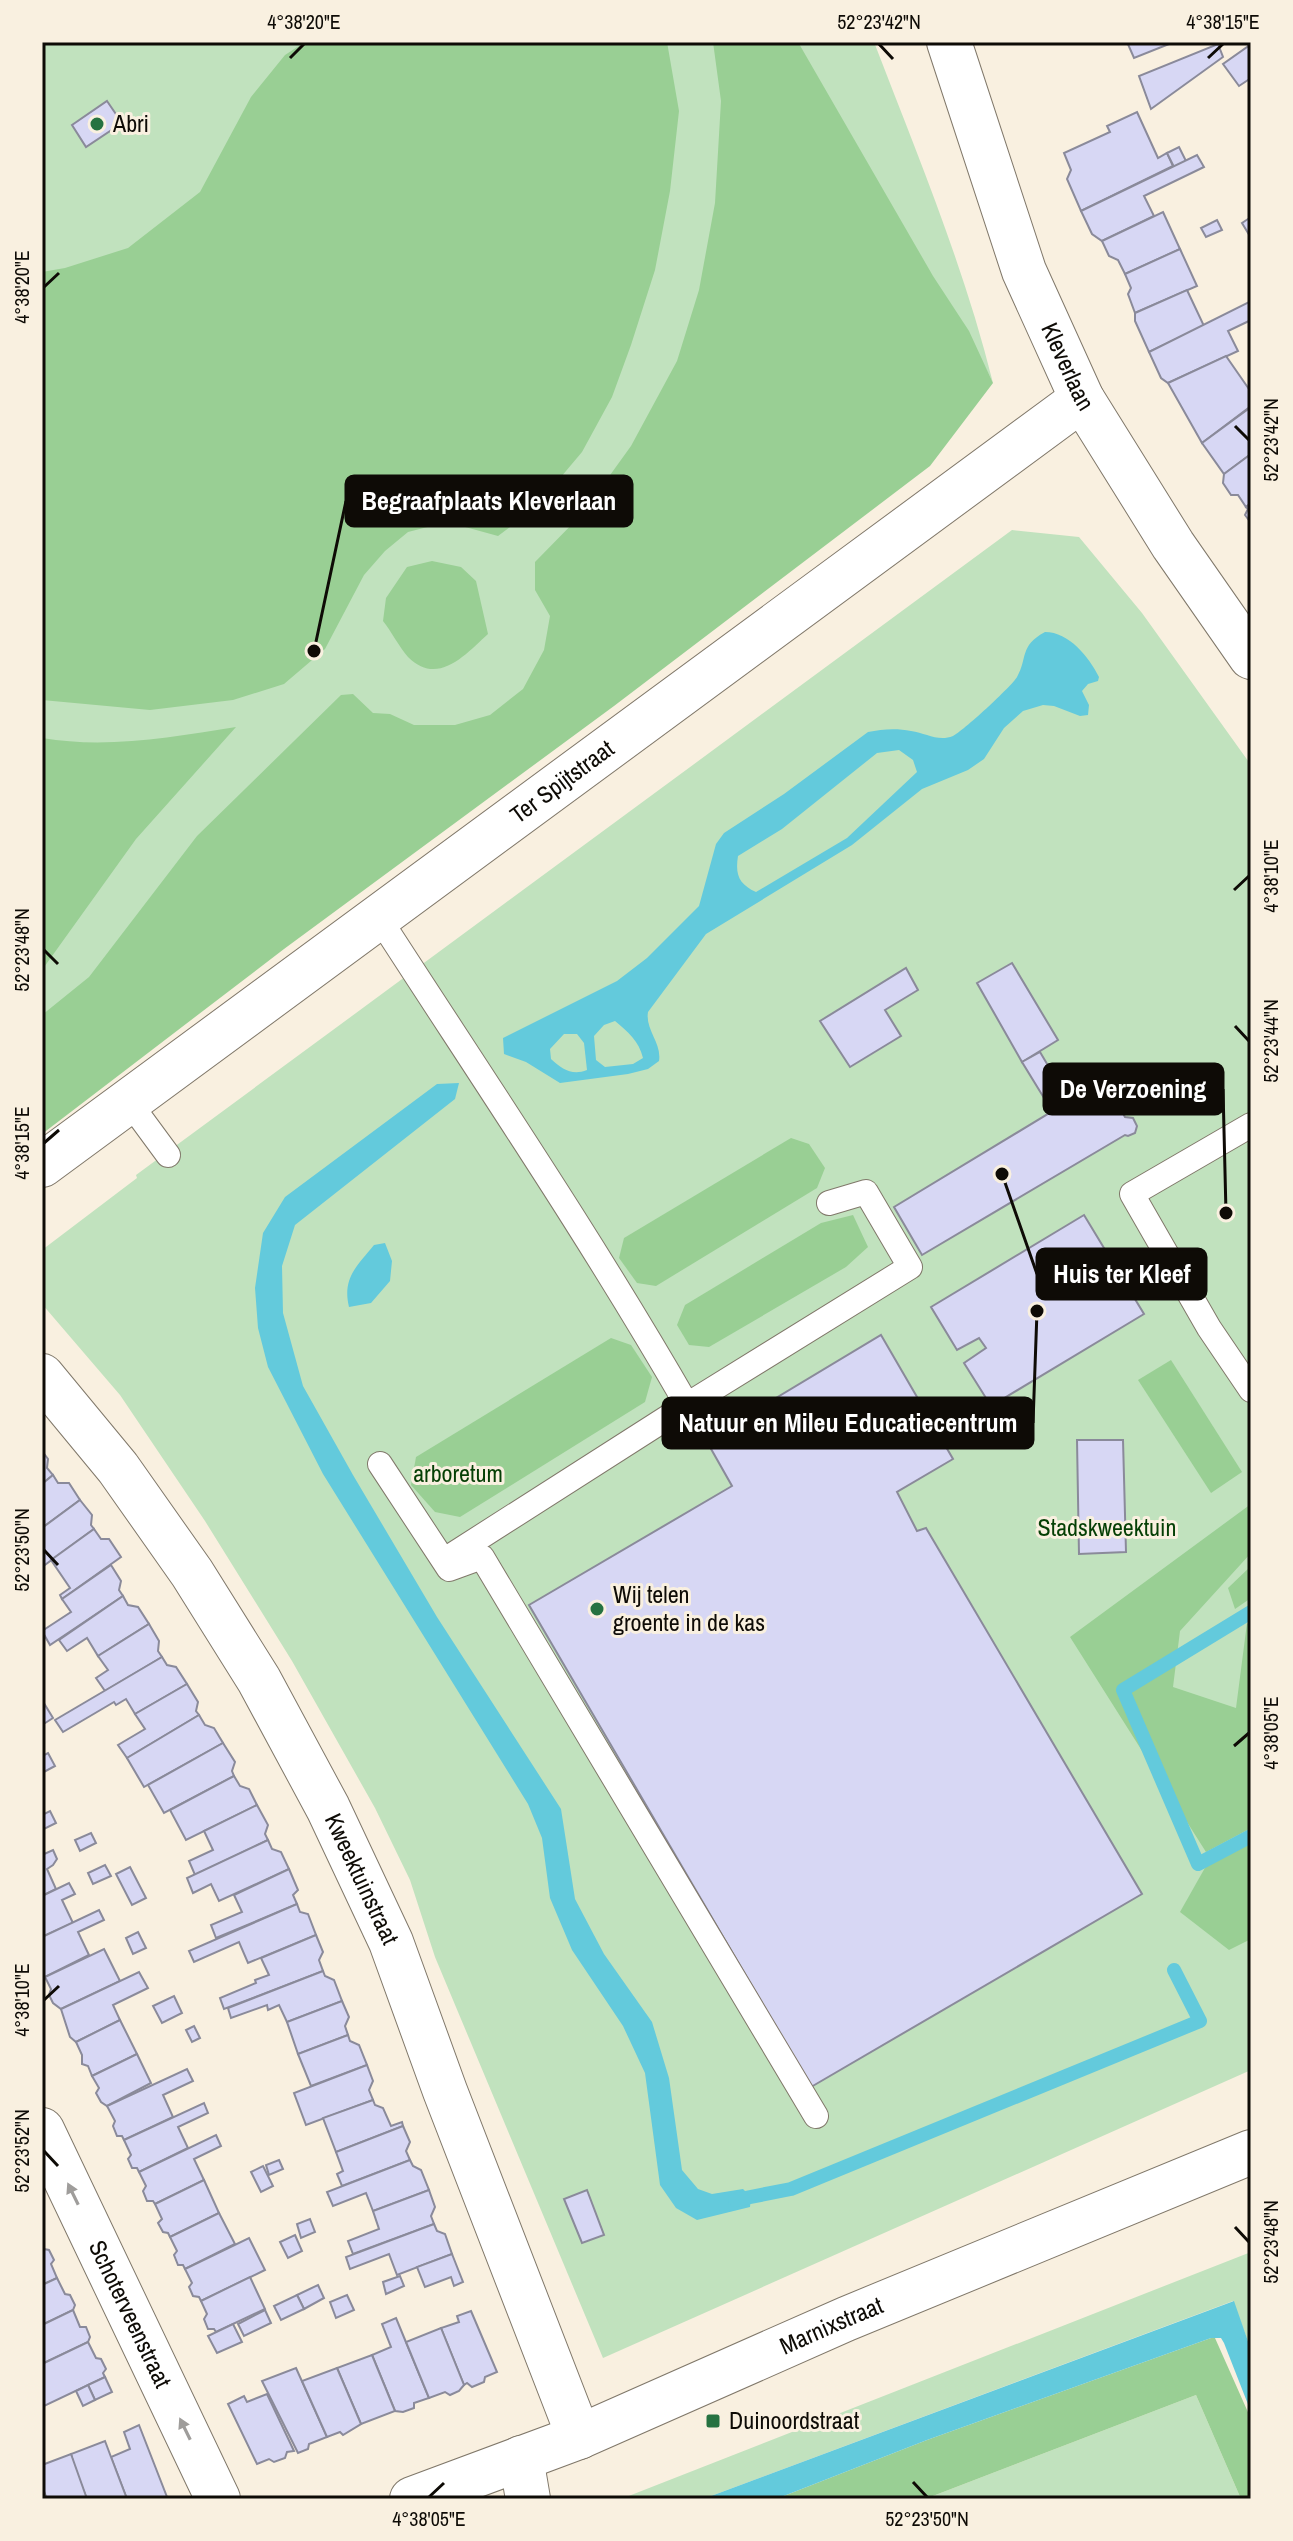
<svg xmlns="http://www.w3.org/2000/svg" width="1293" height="2541" font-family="'Archivo Narrow',sans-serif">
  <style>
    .green { fill: #c1e2be }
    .forest { fill: #99cf94 }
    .water { fill: #63cadc; fill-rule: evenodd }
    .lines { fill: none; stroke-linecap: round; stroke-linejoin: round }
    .stream { stroke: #63cadc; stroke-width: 14 }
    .building { fill: #d7d7f4; stroke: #8a8a9a; stroke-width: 2 }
    .service-casing { stroke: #80786a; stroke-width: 26 }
    .minor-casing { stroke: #80786a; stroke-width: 46 }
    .tertiary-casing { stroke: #80786a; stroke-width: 46 }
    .secondary-casing { stroke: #80786a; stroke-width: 46 }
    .service { stroke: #fff; stroke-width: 24 }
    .minor { stroke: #fff; stroke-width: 44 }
    .tertiary { stroke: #fff; stroke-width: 44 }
    .secondary { stroke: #fff; stroke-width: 44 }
    .oneway { fill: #9f9d9b }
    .ticks { fill: none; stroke: #0e0b06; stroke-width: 3 }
    .poi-dot { fill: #267241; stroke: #f9f0e0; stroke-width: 3 }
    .labels { text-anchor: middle; stroke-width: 6; stroke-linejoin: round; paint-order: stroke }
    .poi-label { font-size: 24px; fill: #0e0b06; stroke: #f9f0e0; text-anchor: start }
    .street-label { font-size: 24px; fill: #0e0b06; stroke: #f9f0e0 }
    .park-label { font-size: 24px; fill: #053f05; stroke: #f9f0e0 }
    .leader { fill: none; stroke: #0e0b06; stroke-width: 3 }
    .callout-dot { fill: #0e0b06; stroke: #f9f0e0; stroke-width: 3 }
    .callout { fill: #0e0b06; stroke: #0e0b06; stroke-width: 3 }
    .callout-label { font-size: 26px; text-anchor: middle; font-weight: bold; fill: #fff }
    .neatline { fill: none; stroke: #0e0b06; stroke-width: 3 }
    .ticks-label { font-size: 20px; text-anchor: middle; fill: #0e0b06 }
  </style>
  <rect width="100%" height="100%" fill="#f9f0e0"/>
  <g class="green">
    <path d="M42,42h832c43,112 90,224 119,341l-31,-62 5,31 -925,725z"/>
    <path d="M1012,530l67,7 63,76 109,152v1305l-648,288 -168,-401 -25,-77 -35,-72 -83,-147 -87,-140 -85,-126 -78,-91v-54l95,-72 -1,-3z"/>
    <path d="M1251,2252v98l-18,-49 -530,198h-82z"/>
    <path d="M1196,2395l45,104h-316z"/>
  </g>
  <g class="forest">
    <path d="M305,42h362l12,69 -9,80 -15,79 -24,75 -19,52 -30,55 -48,57 -36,27 -51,-14 -39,10 -23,19 -21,24 -39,74 -41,35 -51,16 -83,10 -108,-10v-428l23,-4 63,-20 72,-56 51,-95 34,-42z"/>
    <path d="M713,42h85l135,234 36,55 24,52 -63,83 -316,240 -330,243 -242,185v-119l47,-38 108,-141 144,-141 12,-1 20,19 17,1 24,11h41l35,-10 33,-26 21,-39 6,-34 -15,-26v-28l47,-48 49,-68 46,-85 22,-71 16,-87 6,-102z"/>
    <path d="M432,561l29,6 15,14 12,53c-22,20 -50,53 -80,23 -8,-9 -17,-26 -25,-36l3,-23 21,-31z"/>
    <path d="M236,727l-100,112 -94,131v-232c65,11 130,-1 194,-11z"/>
    <path d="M791,1138l18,6 16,24 -8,20 -161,98 -19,-3 -18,-25 5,-20z"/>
    <path d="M853,1215l15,32 -22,20 -137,80 -20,-2 -12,-20 8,-20 136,-82z"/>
    <path d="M611,1338l20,7 21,32 -7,25 -185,115 -25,-5 -24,-27 5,-28z"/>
    <path d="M1171,1360l71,112 -31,21 -73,-113z"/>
    <path d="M1251,1504v49l-71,78 -7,56 63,21 11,-85 4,5v200l-45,24 -136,-215z"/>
    <path d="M1251,1566v32l-16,11 -7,-21z"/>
    <path d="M1251,1843v96l-22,11 -49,-38 26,-46z"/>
    <path d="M1211,2338h4l36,81v80h-10l-45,-104 -271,104h-149l151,-59z"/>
  </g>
  <g class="water">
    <path d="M1045,632c24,0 44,25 54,45l-1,4 -10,3 -6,7 7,14 -1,10 -8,1 -26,-10 -11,-1 -20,6 -19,17 -20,31 -16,11 -46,19 -70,56 -146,89 -58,78c-3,18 14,31 11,49l-11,8 -20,5 -68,9 -34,-21 -22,-8 -1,-16 114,-57 30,-23 52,-52 17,-62 8,-11 60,-39 84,-62c14,-3 29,-4 43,-1 15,2 27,11 42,5 9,-4 59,-50 64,-59 11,-19 2,-31 28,-45zM899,750l14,10 4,12 -70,66 -91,54c-17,-8 -21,-17 -18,-36l44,-27 95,-76zM615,1021c13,11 24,20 28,37l-10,6 -28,3 -9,-7 -2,-24 10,-11zM564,1034h13l7,9 3,27c-15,6 -25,-1 -36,-11l-1,-10z"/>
    <path d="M459,1083l-4,16 -160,126 -13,41 1,47 20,73 50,89 84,142 124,192 14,90 29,55 48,68 17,56 13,92 16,19 14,5 31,-5 8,8 -1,10 -53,13 -21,-12 -16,-23 -15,-112 -22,-47 -51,-76 -22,-52 -8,-60 -14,-34 -205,-330 -55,-107 -10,-39 -3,-40 8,-55 22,-36 152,-113z"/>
    <path d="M385,1243l7,18 -2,20 -19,22 -22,4c-7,-29 8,-41 25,-62z"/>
    <path d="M1234,2301l17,49v62l-27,-69 -3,-5h-10l-284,102 -151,59h-73z"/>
  </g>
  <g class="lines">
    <g class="stream">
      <path d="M1251,1612l-128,78 75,174 53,-28"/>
      <path d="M735,2200l56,-11 409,-168 -26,-51"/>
    </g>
  </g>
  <g class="building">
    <path d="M1127,42h47l-40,16z"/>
    <path d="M1218,44l5,13 -72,52 -12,-33z"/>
    <path d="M1250,45l1,33 -12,8 -16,-22z"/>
    <path d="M107,101l15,22 -36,24 -14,-22z"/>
    <path d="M1137,112l21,46 9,-5 6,13 -92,45 -14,-32 4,-9 -7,-17 46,-21 -3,-6z"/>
    <path d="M1179,147l7,14 -12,6 -7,-14z"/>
    <path d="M1197,155l7,12 -60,29 10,20 -52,25 -10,-7 -11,-23z"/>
    <path d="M1163,212l17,37 -55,25 -7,-14 -9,-4 -7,-15z"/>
    <path d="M1251,217v21l-9,-15z"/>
    <path d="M1217,220l5,10 -16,7 -5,-9z"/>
    <path d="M1180,249l17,37 -62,27 -7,-19 3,-6 -6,-14z"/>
    <path d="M1187,290l17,36 -55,26 -14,-31v-8z"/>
    <path d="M1251,301v19l-23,11 10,20 -70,32 -7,-5 -12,-26z"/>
    <path d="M1226,356l25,36v14l-49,37 -34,-60z"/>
    <path d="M1251,407v47l-27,20 -22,-31z"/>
    <path d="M1251,454v49l-5,4 -8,-12h-7l-8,-12 1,-9z"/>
    <path d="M1251,503v20l-6,-8 3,-6 -2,-2z"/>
    <path d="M1012,963l46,77 -36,22 -45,-79z"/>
    <path d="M906,968l12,22 -33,20 16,26 -51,31 -30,-46z"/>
    <path d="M1040,1052l29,49 -17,10 -30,-49z"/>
    <path d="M1104,1080l21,37 8,1 4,8 -2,7 -7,3 -3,-1 -203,120 -28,-48z"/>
    <path d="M1084,1215l60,99 -153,92 -27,-43 22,-15 -7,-10 -22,12 -26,-43z"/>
    <path d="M881,1335l72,124 -56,33 20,39 9,-3 216,366 -331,193 -282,-482 203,-119 -26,-46z"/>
    <path d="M1077,1440h46l3,112 -47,2z"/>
    <path d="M42,1451l6,8 -1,9 6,7 -11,9z"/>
    <path d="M53,1475l5,8h11l11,17 -38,28v-44z"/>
    <path d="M80,1500l12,15 -1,10 3,4 -52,38v-39z"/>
    <path d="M94,1529l7,10h8l12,18 -59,42 -2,-4 10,-7 -19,-28z"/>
    <path d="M111,1565l10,16 -2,9 4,6 -73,49 -8,-14 29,-19 -9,-13z"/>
    <path d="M123,1596l5,9 10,2 11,17 -51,32 -11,-18 -20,13 -8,-11z"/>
    <path d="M149,1624l10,17 -1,10 4,6 -57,34 -9,-13 12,-8 -10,-14z"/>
    <path d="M162,1657l5,8 9,2 11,17 -52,30 -9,-15 -10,6 -2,-3 -51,30 -8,-12z"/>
    <path d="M187,1684l11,18 -2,9 3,4 -72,43 -9,-13 27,-16 -10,-15z"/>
    <path d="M42,1700l11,18 -11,7z"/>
    <path d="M199,1715l6,10 9,3 9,15 -79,44 -17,-29z"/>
    <path d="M223,1743l12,19 -3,9 2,5 -70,37 -16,-28z"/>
    <path d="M48,1753l7,13 -13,7v-17z"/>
    <path d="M234,1776l6,10 9,3 8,16 -71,35 -16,-30z"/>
    <path d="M257,1805l11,20 -3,9 3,6 -73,35 -6,-14 24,-11 -9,-19z"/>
    <path d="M50,1811l6,12 -14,7v-15z"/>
    <path d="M91,1833l5,10 -16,8 -5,-11z"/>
    <path d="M268,1840l4,9 9,3 8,17 -70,32 -8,-17 -18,9 -6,-15z"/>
    <path d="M53,1850l4,9 -4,6 -6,4 9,20 -14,7v-41z"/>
    <path d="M105,1865l6,11 -18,8 -5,-11z"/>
    <path d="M130,1867l16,31 -14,7 -16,-31z"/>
    <path d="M289,1869l9,21 -5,5 4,9 -81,34 -5,-13 31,-13 -8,-17z"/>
    <path d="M69,1883l6,11 -13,6 11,23 -31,14v-41z"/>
    <path d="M297,1904l3,8 8,2 8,21 -68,28 -9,-21 -45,20 -5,-11z"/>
    <path d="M99,1910l5,10 -26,12 11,23 -44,22 -3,-4v-36z"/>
    <path d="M138,1932l8,16 -13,6 -7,-16z"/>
    <path d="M316,1935l7,17 -4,8 4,11 -99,38 -4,-11 36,-15 -1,-3 14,-5 -8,-17z"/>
    <path d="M104,1949l16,32 -59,28 -8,-6 -4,-8 2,-6 -6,-12z"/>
    <path d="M323,1971l2,5 9,4 8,21 -55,21 -8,-17 -11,5 -1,-5 -36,13 -3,-10z"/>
    <path d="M139,1972l9,16 -35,17 7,15 -44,22 -6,-5 -9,-28z"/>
    <path d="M174,1996l8,17 -20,10 -9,-17z"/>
    <path d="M342,2001l7,16 -4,9 3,9 -50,19 -11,-32z"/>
    <path d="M120,2020l17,34 -45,22 -4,-10 -6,-2v-9l-6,-13z"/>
    <path d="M194,2026l6,12 -8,4 -6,-12z"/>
    <path d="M348,2035l2,6 9,4 8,20 -56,21 -13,-32z"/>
    <path d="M137,2054l14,29 -44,23 -6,-4 -5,-9 3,-5 -7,-12z"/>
    <path d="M367,2065l6,16 -4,9 4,10 -67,25 -12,-32z"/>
    <path d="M187,2069l6,12 -30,14 10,22 -49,23 -2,-4h-5l-4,-10 2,-5 -8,-15z"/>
    <path d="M373,2100l2,5 8,3 8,18 11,-4 1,4 -67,26 -13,-34z"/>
    <path d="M204,2103l4,10 -30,14 10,21 -49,24 -2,-4h-5l-4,-9 3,-4 -7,-15z"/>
    <path d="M403,2126l7,16 -4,9 4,9 -68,26 -5,-12 6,-3 -7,-19z"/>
    <path d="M216,2135l5,11 -27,13 10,21 -49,24 -2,-3h-6l-4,-10 3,-5 -7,-14z"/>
    <path d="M279,2160l4,9 -14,6 -3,-10z"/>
    <path d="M410,2160l3,6 8,4 8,20 -56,21 -7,-18 -33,13 -6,-14z"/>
    <path d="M263,2166l10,20 -12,6 -10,-20z"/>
    <path d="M204,2180l15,33 -49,24 -2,-4 -5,-1 -5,-9 4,-4 -7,-15z"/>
    <path d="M429,2190l6,17 -4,9 3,8 -81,30 -5,-13 31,-12 -6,-18z"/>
    <path d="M587,2190l17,45 -22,8 -18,-44z"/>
    <path d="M219,2213l16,31 -50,25 -2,-4h-5l-4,-10 3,-4 -7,-14z"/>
    <path d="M310,2219l5,13 -14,6 -4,-14z"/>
    <path d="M434,2224l3,7 8,3 7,20 -55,21 -8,-21 -39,15 -4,-12z"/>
    <path d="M295,2235l7,16 -14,7 -8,-16z"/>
    <path d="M249,2238l16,32 -64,31 -2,-4 -6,-1 -4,-9 3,-4 -7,-14z"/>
    <path d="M42,2245l2,4 5,1 5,10 -3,4 6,14 -15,7z"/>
    <path d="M452,2254l11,28 -9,4 -3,-9 -26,10 -8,-20z"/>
    <path d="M400,2276l4,10 -18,8 -3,-12z"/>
    <path d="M250,2277l15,32 -49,23 -2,-3h-6l-4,-10 3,-5 -6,-13z"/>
    <path d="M57,2278l8,16 5,1 5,10 -2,5 -31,15v-40z"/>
    <path d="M318,2285l6,13 -20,11 -7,-14z"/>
    <path d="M297,2295l7,14 -23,11 -7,-14z"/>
    <path d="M347,2295l7,15 -18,8 -6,-16z"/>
    <path d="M73,2310l7,17h6l4,10 -2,5 -46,22v-39z"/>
    <path d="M265,2310l6,13 -27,13 -6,-12z"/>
    <path d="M471,2311l26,61 -12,5 -1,5 -12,5 -5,-4 -3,2 -23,-57 18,-6 -2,-6z"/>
    <path d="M396,2318l33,80 -15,5v5l-11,4 -8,-1 -23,-56 19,-8 -9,-23z"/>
    <path d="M233,2324l9,18 -25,11 -9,-17z"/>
    <path d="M441,2328l23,57 -5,6 -9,4 -5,-3 -16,6 -23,-56z"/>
    <path d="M88,2342l8,16 5,1 5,10 -3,4 2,4 -63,30v-43z"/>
    <path d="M372,2355l23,56 -34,13 -24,-56z"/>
    <path d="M296,2368l31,69 -18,7 -1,5 -10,4 -36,-72z"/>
    <path d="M337,2368l24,56 -18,11 -3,-3 -13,5 -25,-56z"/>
    <path d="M105,2377l7,15 -17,8 -7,-15z"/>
    <path d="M88,2385l7,15 -12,6 -7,-15z"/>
    <path d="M267,2394l27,57 -7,1 -2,6 -11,4 -5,-3 -12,5 -29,-60 16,-8 3,6z"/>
    <path d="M139,2425l28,72 -4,2h-36l-16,-42 19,-8 -6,-17z"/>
    <path d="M105,2441l6,16 16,42h-40l-12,-30 -4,-15z"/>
    <path d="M71,2454l16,45h-40l-5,-13v-21z"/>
  </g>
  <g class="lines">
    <g class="service-casing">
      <g id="service">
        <path d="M379,918c104,161 212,320 308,487l223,-138 -44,-75 -37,11"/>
        <path d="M129,1102l39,53"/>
        <path d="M1251,1125l-119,69 77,134 42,62"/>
        <path d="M380,1464l69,105 33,-12 334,559"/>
        <path d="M446,1559l241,-154"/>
      </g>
    </g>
    <g class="minor-casing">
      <g id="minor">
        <path id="s1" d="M42,1165l1040,-766"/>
        <path id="s2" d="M42,1376l76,92 74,105 67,107 69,128 63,134 54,149 134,346"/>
        <path id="s3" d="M42,2130l176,369"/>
      </g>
    </g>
    <g class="tertiary-casing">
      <g id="tertiary">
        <path d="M521,2458l7,41"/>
        <path id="s4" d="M412,2499l167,-62 267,-118 405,-167"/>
      </g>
    </g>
    <g class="secondary-casing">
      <g id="secondary">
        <path id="s5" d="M949,42l75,229 58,128 91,146 78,112"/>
      </g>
    </g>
    <use href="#service" class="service"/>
    <use href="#minor" class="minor"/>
    <use href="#tertiary" class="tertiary"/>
    <use href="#secondary" class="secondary"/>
  </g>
  <defs><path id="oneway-solid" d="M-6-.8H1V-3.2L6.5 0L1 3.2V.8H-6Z" transform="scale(2)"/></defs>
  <g class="oneway">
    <use href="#oneway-solid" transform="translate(73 2194) rotate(-116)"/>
    <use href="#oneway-solid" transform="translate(185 2429) rotate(-116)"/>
  </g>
  <path class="ticks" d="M879,44l14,15M290,58l14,-14M1208,58l15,-14M44,287l15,-14M1235,426l14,14M1234,890l15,-14M44,950l14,14M1235,1026l14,15M44,1143l15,-13M44,1550l14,15M1234,1746l15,-13M44,2000l15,-14M44,2151l14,15M1235,2227l14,15M913,2482l14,15M429,2497l15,-14"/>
  <g class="poi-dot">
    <circle cx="97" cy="124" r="8"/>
    <circle cx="597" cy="1609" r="8"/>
    <rect x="705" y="2413" width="16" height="16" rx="4"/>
  </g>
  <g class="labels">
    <g class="poi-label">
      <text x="113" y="132">Abri</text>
      <text x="613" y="1603">Wij telen<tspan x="613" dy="28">groente in de kas</tspan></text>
      <text x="729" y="2429">Duinoordstraat</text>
    </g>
    <g class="street-label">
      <text dy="8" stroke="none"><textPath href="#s5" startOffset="346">Kleverlaan</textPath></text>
      <text dy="8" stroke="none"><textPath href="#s1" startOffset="646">Ter Spijtstraat</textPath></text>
      <text dy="8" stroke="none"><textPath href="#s2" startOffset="598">Kweektuinstraat</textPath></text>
      <text dy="8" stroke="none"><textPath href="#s3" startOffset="204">Schoterveenstraat</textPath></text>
      <text dy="8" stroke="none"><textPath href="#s4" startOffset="454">Marnixstraat</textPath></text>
    </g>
    <g class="park-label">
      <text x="458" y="1482">arboretum</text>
      <text x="1107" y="1536">Stadskweektuin</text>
    </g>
  </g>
  <path class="leader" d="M314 651L346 501M1226 1213L1223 1089M1002 1174L1037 1274M1037 1311L1033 1423"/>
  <g class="callout-dot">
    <circle cx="314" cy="651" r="8"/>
    <circle cx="1226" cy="1213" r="8"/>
    <circle cx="1002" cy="1174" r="8"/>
    <circle cx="1037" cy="1311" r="8"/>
  </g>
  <g class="callout">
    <rect x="346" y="476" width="286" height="50" rx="8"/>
    <rect x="1044" y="1064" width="179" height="50" rx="8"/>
    <rect x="1037" y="1249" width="169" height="50" rx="8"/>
    <rect x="663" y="1398" width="370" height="50" rx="8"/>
  </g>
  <g class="callout-label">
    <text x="489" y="510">Begraafplaats Kleverlaan</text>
    <text x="1133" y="1098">De Verzoening</text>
    <text x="1122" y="1283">Huis ter Kleef</text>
    <text x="848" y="1432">Natuur en Mileu Educatiecentrum</text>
  </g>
  <rect width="1293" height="2541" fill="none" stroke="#f9f0e0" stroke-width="88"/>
  <rect x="44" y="44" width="1205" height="2453" class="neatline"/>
  <g class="ticks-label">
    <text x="304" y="29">4°38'20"E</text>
    <text x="879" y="29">52°23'42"N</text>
    <text x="1223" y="29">4°38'15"E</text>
    <text transform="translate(22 287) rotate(-90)" y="7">4°38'20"E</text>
    <text transform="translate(1271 440) rotate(-90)" y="7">52°23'42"N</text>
    <text transform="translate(1271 876) rotate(-90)" y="7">4°38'10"E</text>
    <text transform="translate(22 950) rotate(-90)" y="7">52°23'48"N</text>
    <text transform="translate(1271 1041) rotate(-90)" y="7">52°23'44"N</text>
    <text transform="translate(22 1143) rotate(-90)" y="7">4°38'15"E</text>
    <text transform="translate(22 1550) rotate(-90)" y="7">52°23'50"N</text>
    <text transform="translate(1271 1733) rotate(-90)" y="7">4°38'05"E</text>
    <text transform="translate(22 2000) rotate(-90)" y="7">4°38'10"E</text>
    <text transform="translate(22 2151) rotate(-90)" y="7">52°23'52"N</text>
    <text transform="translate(1271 2242) rotate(-90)" y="7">52°23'48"N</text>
    <text x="429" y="2526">4°38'05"E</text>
    <text x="927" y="2526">52°23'50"N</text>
  </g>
</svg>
